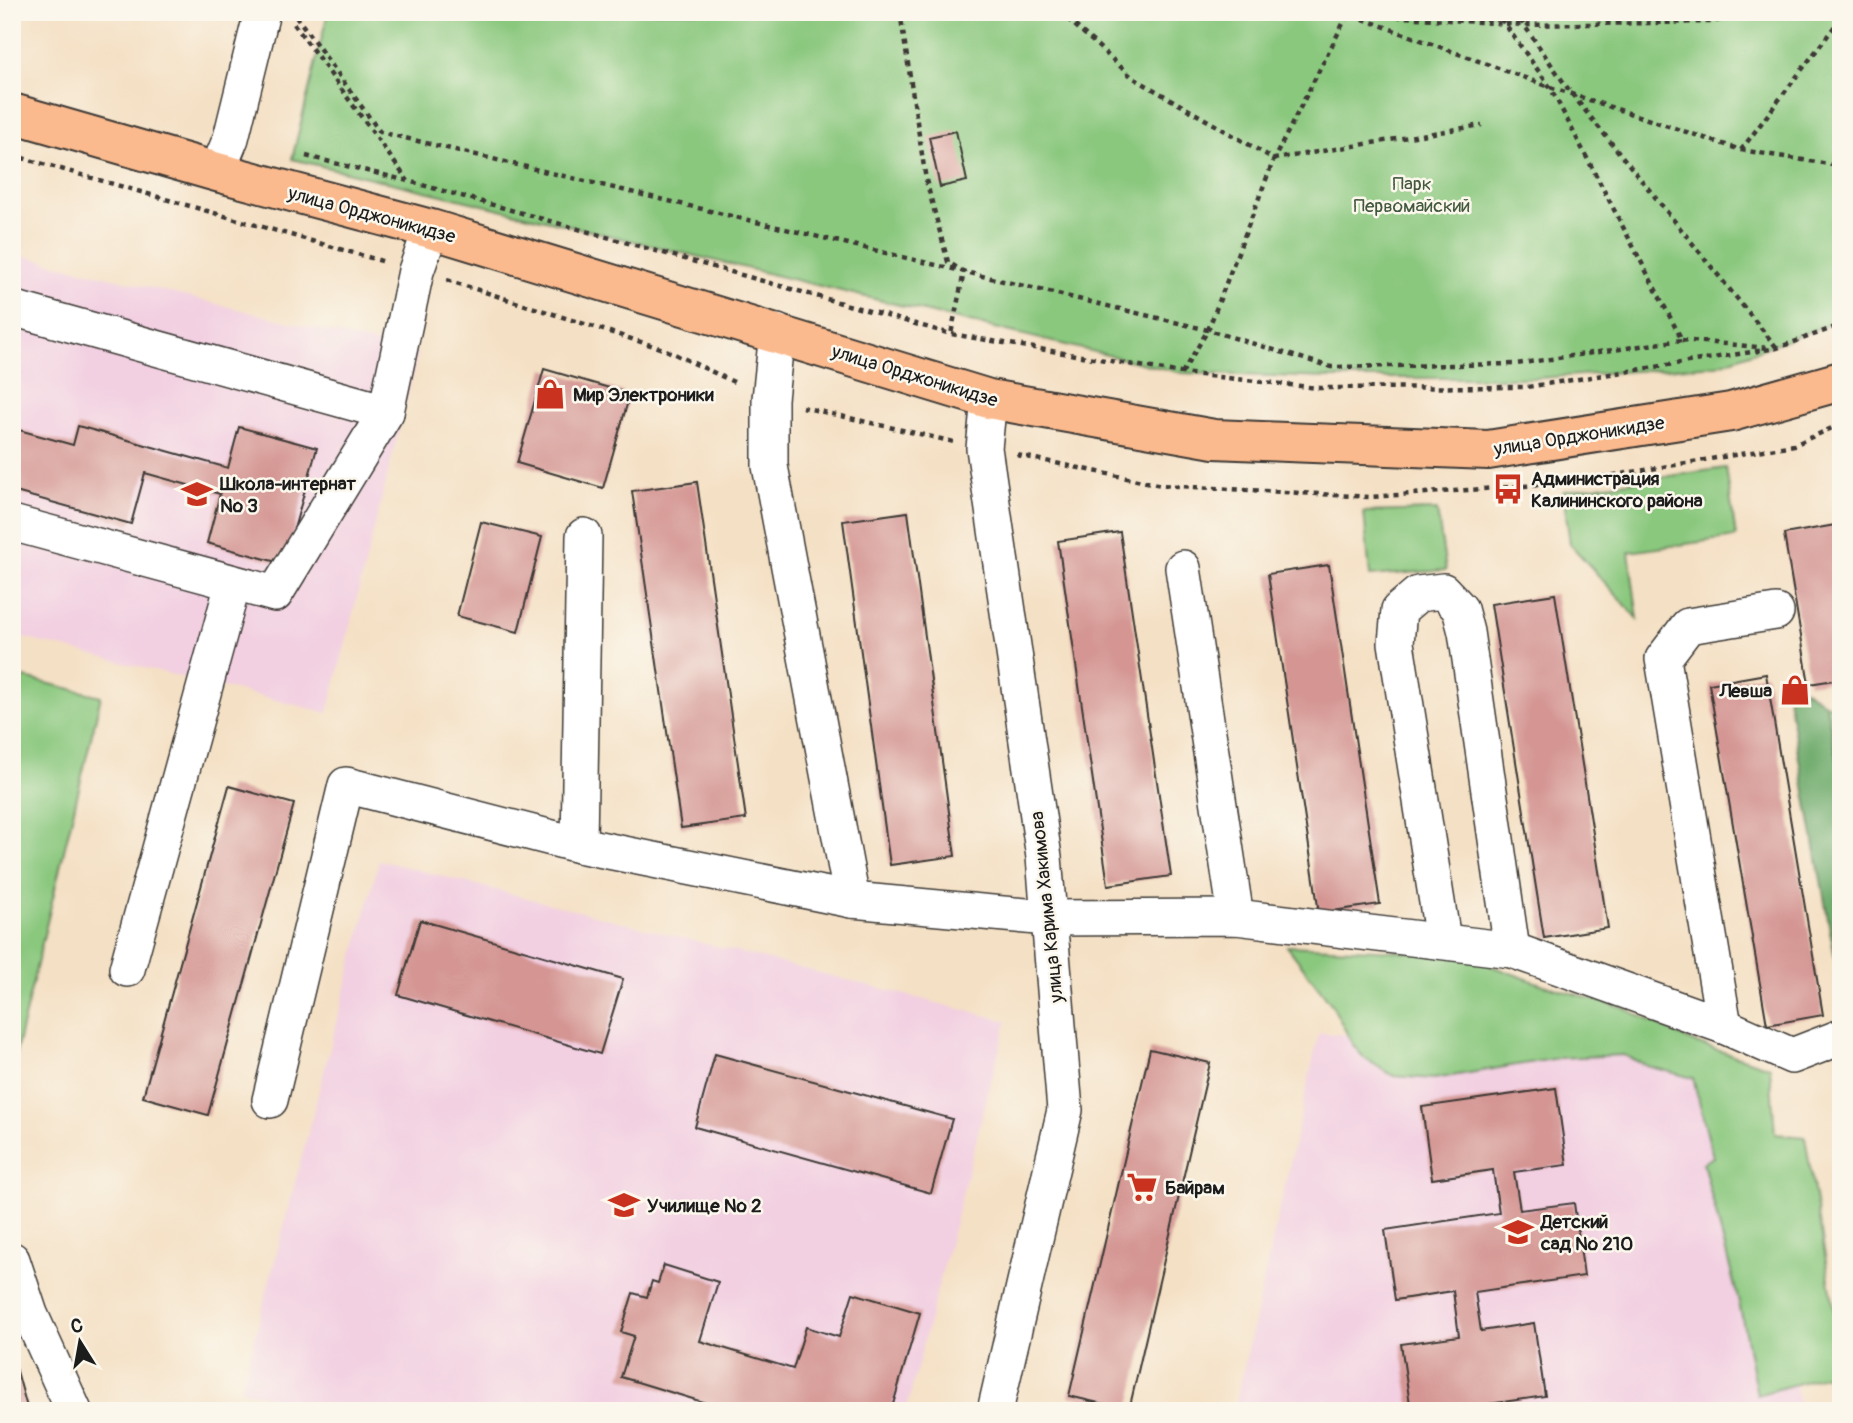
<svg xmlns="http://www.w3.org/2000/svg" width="1853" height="1423" font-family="Pangolin,sans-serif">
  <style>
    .built { fill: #f2cfe1 }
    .green { fill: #8ac87e; stroke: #53724d; stroke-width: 2 }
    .forest { fill: #6fac6d; stroke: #466444; stroke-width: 2 }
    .building { fill: #d49593 }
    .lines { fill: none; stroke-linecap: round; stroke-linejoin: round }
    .minor-casing { stroke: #3c3935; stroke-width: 38 }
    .major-casing { stroke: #3c3935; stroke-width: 42 }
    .path { stroke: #3c3935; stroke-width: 4.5; stroke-dasharray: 5 5; stroke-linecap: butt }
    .minor { stroke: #fff; stroke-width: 35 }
    .major { stroke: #fbba8d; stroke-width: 38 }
    .labels { text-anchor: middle; stroke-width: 5; stroke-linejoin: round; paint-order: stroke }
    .park-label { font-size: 19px; fill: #42583e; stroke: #fbf7ec }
    .street-label { font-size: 19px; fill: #1c1c1c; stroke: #fbf7ec }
    .poi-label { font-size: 19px; font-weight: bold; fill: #1c1c1c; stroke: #fbf7ec; text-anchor: start }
  </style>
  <rect width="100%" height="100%" fill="#fbf7ec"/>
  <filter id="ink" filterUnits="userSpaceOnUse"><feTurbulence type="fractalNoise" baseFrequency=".0143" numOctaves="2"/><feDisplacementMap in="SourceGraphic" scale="14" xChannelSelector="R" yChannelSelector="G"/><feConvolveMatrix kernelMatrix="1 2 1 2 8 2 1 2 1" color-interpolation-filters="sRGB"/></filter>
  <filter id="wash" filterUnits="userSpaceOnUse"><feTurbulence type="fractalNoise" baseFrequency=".00686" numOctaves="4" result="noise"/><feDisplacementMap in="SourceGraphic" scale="28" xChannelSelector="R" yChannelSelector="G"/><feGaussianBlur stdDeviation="1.57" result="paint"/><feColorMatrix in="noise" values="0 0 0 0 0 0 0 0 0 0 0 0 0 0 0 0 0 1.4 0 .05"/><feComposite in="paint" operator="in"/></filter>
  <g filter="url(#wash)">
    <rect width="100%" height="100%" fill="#f4e0c4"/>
    <g class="built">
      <path d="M12,253l406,101 -90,359 -316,-78z"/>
      <path d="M379,860l628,161 -101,390h-583l-82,-21z"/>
      <path d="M1319,1033l405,21 77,357h-567z"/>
    </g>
    <g class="green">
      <path d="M328,12h1513v308l-124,45 -178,13h-207l-150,-5 -890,-214z"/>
      <path d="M1726,468l10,69 -107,15 9,67 -68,-75 -7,-53z"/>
      <path d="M1437,510l9,60 -76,6 -6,-64z"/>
      <path d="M12,675l89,21 -89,373z"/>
      <path d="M1825,703l16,9v65z"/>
      <path d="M1287,946l111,5 68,6 78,28 82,24 66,33 78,25 5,67 30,3 36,213v21l-84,24 -17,-88 -37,-144 10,-6 -20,-79 -46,-12 -23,-11 -65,3 -125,21 -40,-3 -30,-18 -11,-13 -21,-40z"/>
    </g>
    <path class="forest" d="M1784,676l41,27 16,74v214z"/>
    <g id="blocks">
      <g class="building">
        <path d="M956,131l11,50 -27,6 -11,-50z"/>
        <path d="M544,369l86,25 -27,94 -86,-25z"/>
        <path d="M78,426l150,42 11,-41 78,21 -33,116 -77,-21 13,-49 -75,-21 -14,51 -119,-33v-63l61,17z"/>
        <path d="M697,482l49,337 -65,9 -49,-337z"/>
        <path d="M908,512l47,344 -65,9 -47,-344z"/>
        <path d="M481,522l61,15 -24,95 -61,-16z"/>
        <path d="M1841,524v155l-32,5 -25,-150z"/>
        <path d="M1120,532l51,344 -63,9 -50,-344z"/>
        <path d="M1329,565l51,339 -61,9 -51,-339z"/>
        <path d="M1555,594l53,334 -64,10 -53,-334z"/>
        <path d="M1766,674l57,341 -56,10 -58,-341z"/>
        <path d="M229,786l65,18 -86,311 -65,-18z"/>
        <path d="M420,920l203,59 -23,75 -202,-59z"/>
        <path d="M1150,1049l60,14 -81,347 -60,-14z"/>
        <path d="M715,1054l237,65 -21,74 -236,-66z"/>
        <path d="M1556,1088l11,77 -53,7 6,38 54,-7 10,73 -109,16 6,39 53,-8 11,73 -105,15h-29l-10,-67 58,-8 -6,-45 -58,9 -10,-70 114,-17 -6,-43 -61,9 -10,-72z"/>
        <path d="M664,1265l54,17 -18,59 93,28 13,-42 33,10 14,-44 67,20 -29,98h-159l-111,-34 13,-41 -13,-4 12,-39 14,4 5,-16 6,2z"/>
        <path d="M15,1364l13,47h-16v-46z"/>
      </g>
    </g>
  </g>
  <g filter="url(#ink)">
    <use href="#blocks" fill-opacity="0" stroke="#3c3935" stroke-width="2"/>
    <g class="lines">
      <g class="minor-casing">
        <g id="minor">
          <path d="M217,172l14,-34 31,-126"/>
          <path d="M12,308l374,104"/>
          <path d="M777,332l-7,67v67l82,434"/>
          <path d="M989,399l-5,49 60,409 21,253 -70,301"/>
          <path d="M12,523l263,71 111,-182 30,-141 15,-42"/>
          <path d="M1183,568l53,349"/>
          <path d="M579,845l5,-309"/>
          <path d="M1443,940l-47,-297 3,-33 19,-16 25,-3 17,18 6,23 46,318"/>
          <path d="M127,969l106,-385"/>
          <path d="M1724,1026l68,30 49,-19"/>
          <path d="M270,1100l76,-315 233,60 273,55 196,18 188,-1 276,33 212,76 -61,-367 25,-33 88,-14"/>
          <path d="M12,1260l18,54 44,97"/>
        </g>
      </g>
      <g class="major-casing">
        <path id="major" d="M12,113l205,59 214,57 558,170 225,40 274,11 243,-38 110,-31"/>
      </g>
      <g class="path">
        <path d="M900,12l26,168 22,82 16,10 -13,62"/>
        <path d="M1060,12l72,65 142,82 208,-34"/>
        <path d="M1344,12l206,75 191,63 100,16"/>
        <path d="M1515,12l56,81 206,255"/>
        <path d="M1356,14l169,11 186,-3 48,-10"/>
        <path d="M296,16l84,116 828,198 123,37 185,-3 166,-24 -132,-253 -54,-75"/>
        <path d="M294,24l114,157"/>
        <path d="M1741,150l100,-132"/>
        <path d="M12,155l373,107"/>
        <path d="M306,156l102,25 543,153 231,39 136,15 209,-1 250,-39 64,-23"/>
        <path d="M447,280l219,70 72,34"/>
        <path d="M1682,340l87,8"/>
        <path d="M1182,373l26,-43 66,-171 75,-147"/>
        <path d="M802,407l152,35"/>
        <path d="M1017,455l144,30 209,12 197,-14 227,-38 47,-21"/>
      </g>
      <use href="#minor" class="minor"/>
      <use href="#major" class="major"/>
    </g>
  </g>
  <defs>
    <g id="shop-bare" transform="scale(2.415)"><path d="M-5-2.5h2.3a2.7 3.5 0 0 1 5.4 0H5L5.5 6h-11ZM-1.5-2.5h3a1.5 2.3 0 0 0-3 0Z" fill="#c8321e" stroke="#fbf7ec" stroke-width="2.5" paint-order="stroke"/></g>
    <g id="bus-bare" transform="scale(2.415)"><path d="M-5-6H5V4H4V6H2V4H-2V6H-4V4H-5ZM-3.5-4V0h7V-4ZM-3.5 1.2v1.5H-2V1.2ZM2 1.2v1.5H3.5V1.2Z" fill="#c8321e" stroke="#fbf7ec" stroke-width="2.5" paint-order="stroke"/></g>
    <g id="school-bare" transform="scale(2.415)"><path d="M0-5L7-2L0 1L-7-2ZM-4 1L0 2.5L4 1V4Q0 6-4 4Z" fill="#c8321e" stroke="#fbf7ec" stroke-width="2.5" paint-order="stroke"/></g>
    <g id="supermarket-bare" transform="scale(2.415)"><path d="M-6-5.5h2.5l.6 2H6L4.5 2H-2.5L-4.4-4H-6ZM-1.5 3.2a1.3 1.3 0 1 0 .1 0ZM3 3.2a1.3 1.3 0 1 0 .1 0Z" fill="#c8321e" stroke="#fbf7ec" stroke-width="2.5" paint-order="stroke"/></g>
    <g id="university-bare" transform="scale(2.415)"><path d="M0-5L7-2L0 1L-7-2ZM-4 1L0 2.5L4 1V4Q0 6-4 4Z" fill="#c8321e" stroke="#fbf7ec" stroke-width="2.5" paint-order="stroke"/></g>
  </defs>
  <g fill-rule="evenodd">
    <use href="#shop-bare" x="550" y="394"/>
    <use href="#bus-bare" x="1508" y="489"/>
    <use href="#school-bare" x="197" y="494"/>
    <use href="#shop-bare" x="1795" y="690"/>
    <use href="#supermarket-bare" x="1142" y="1187"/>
    <use href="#university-bare" x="624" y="1205"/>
    <use href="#school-bare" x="1518" y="1232"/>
  </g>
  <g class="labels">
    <g class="park-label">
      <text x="1412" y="190">Парк<tspan x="1412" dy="22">Первомайский</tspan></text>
    </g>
    <g class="street-label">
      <text transform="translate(372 214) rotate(15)" y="7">улица Орджоникидзе</text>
      <text transform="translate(915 375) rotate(17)" y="7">улица Орджоникидзе</text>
      <text transform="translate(1579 435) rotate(-9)" y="7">улица Орджоникидзе</text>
      <text transform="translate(1046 907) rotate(-96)" y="7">улица Карима Хакимова</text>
    </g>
    <g class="poi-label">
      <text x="573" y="401">Мир Электроники</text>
      <text x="1531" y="485">Администрация<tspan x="1531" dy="22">Калининского района</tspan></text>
      <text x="220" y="490">Школа-интернат<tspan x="220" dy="22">№ 3</tspan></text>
      <text x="1772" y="697" text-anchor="end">Левша</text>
      <text x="1165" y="1194">Байрам</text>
      <text x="647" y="1212">Училище № 2</text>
      <text x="1541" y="1228">Детский<tspan x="1541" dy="22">сад № 210</tspan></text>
    </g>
  </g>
  <rect width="1853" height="1423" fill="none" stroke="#fbf7ec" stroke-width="42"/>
  <g transform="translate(80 1342) rotate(349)" stroke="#fbf7ec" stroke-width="5" paint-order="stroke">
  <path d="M0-5L12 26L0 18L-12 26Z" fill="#1c1c1c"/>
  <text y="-10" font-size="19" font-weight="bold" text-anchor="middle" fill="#1c1c1c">С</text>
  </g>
</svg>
